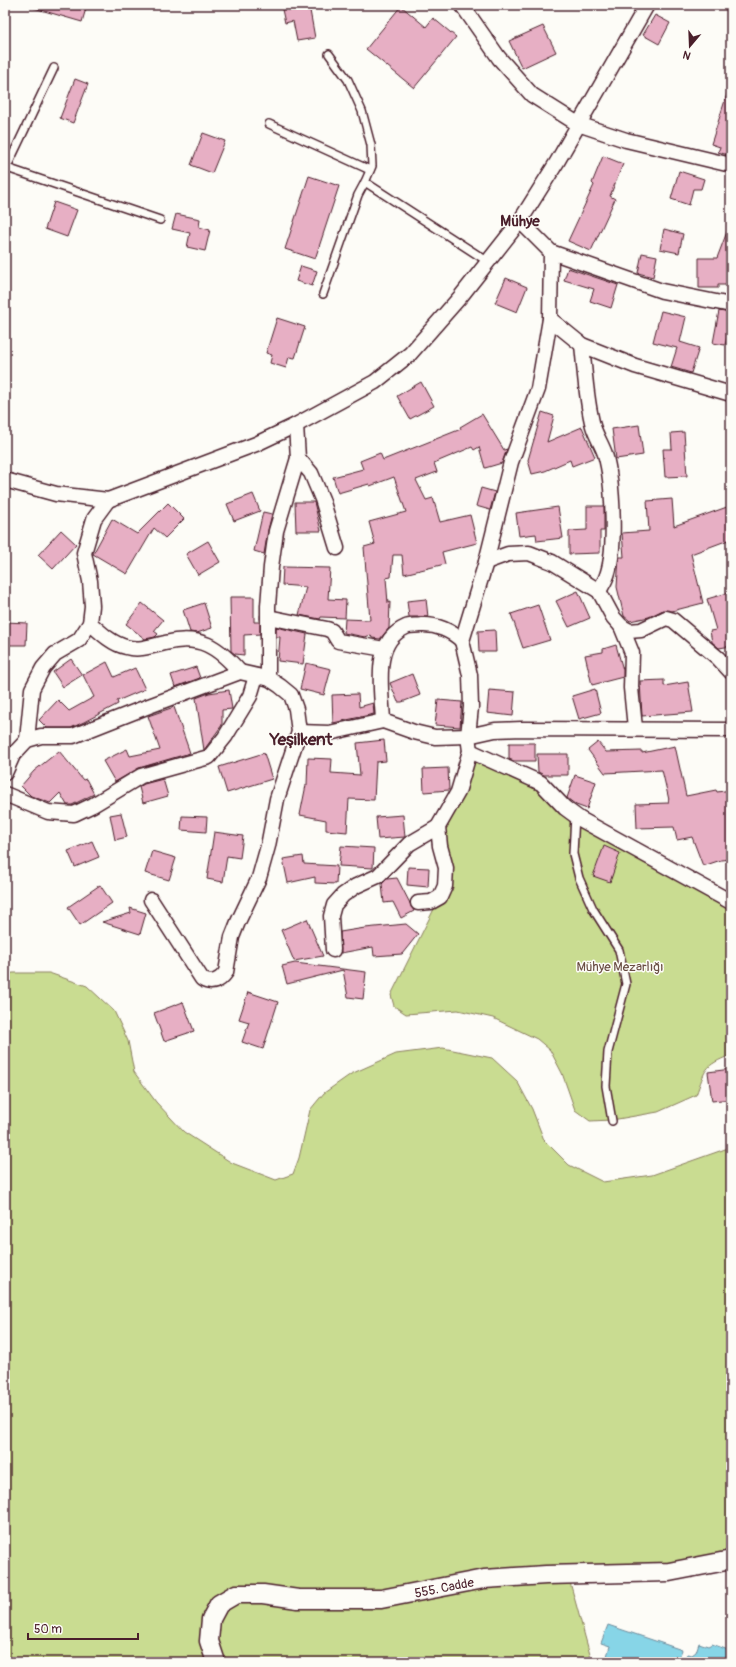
<svg xmlns="http://www.w3.org/2000/svg" width="736" height="1667" font-family="Pangolin,sans-serif">
  <style>
    .green { fill: #c9dc91; stroke: #8a7e5e }
    .water { fill: #87d5e7; stroke: #6f8c9c }
    .building { fill: #e7afc4; stroke: #4a1f2b }
    .lines { fill: none; stroke-linecap: round; stroke-linejoin: round }
    .service-casing { stroke: #4a1f2b; stroke-width: 10 }
    .minor-casing { stroke: #4a1f2b; stroke-width: 17 }
    .tertiary-casing { stroke: #4a1f2b; stroke-width: 21 }
    .service { stroke: #fdfcf7; stroke-width: 7 }
    .minor { stroke: #fdfcf7; stroke-width: 14 }
    .tertiary { stroke: #fdfcf7; stroke-width: 18 }
    .labels { text-anchor: middle; stroke-width: 3; stroke-linejoin: round; paint-order: stroke }
    .park-label { font-size: 13px; fill: #6a4e44; stroke: #fdfcf7 }
    .street-label { font-size: 13px; fill: #4a1f2b; stroke: #fdfcf7 }
    .quarter-label { font-size: 15px; font-weight: bold; fill: #4a1f2b; stroke: #fdfcf7 }
    .district-label { font-size: 17px; font-weight: bold; fill: #4a1f2b; stroke: #fdfcf7 }
  </style>
  <rect width="100%" height="100%" fill="#fdfcf7"/>
  <filter id="ink" filterUnits="userSpaceOnUse"><feTurbulence type="fractalNoise" baseFrequency=".025" numOctaves="2"/><feDisplacementMap in="SourceGraphic" scale="8" xChannelSelector="R" yChannelSelector="G"/><feConvolveMatrix kernelMatrix="1 2 1 2 8 2 1 2 1" color-interpolation-filters="sRGB"/></filter>
  <g filter="url(#ink)">
    <g class="green">
      <path d="M470,751l71,32 24,25 166,94v153c-28,11 -25,14 -35,40l-38,17 -46,8 -22,1 -15,-11 -13,-37 -12,-23 -13,-11 -44,-21 -35,-8 -52,4 -12,-8 -3,-11 49,-98 -2,-70z"/>
      <path d="M13,973h36l38,13 27,25 14,30 6,31 22,30 28,30 48,31 44,17 17,-6 6,-16 11,-48 14,-17 27,-19 45,-20 47,-6 49,10 25,23 15,28 12,31 25,25 34,17 49,-7 79,-28v413l-163,15 24,87h-587v-687z"/>
    </g>
    <g class="water">
      <path d="M608,1625l74,25 -5,12h-67l-3,-6 3,-10 -9,-3z"/>
      <path d="M699,1643l9,3 4,-2 19,7v11h-47l3,-8 5,1 4,-3z"/>
    </g>
    <g class="building">
      <path d="M34,5h53l-5,17 -48,-14z"/>
      <path d="M281,5h28l6,33 -18,3 -4,-20 -8,2z"/>
      <path d="M401,6l25,21 7,-9 23,19 -42,51 -48,-39z"/>
      <path d="M655,15l15,8 -11,21 -16,-9z"/>
      <path d="M543,26l13,26 -34,16 -13,-27z"/>
      <path d="M75,79l13,5 -15,39 -13,-5z"/>
      <path d="M728,91l3,1v64l-13,-4 2,-5 -9,-3z"/>
      <path d="M203,133l22,8 -13,32 -21,-8z"/>
      <path d="M603,156l20,8 -13,32 5,3 -24,52 -23,-10 26,-56 -2,-2z"/>
      <path d="M679,171l25,8 -3,10h-8l-4,16 -18,-6z"/>
      <path d="M309,176l30,10 -24,73 -30,-10z"/>
      <path d="M54,202l23,8 -10,27 -22,-8z"/>
      <path d="M176,214l24,5 -1,8 11,3 -5,21 -18,-4 3,-14 -18,-4z"/>
      <path d="M730,224h1v61h-13v3h-19v-30h18z"/>
      <path d="M664,229l19,5 -4,19 -19,-4z"/>
      <path d="M642,253l15,3 -4,21 -15,-4z"/>
      <path d="M301,266l16,5 -5,15 -16,-5z"/>
      <path d="M568,268l50,17 -7,23 -21,-7 4,-12 -30,-9z"/>
      <path d="M506,278l21,9 -10,25 -22,-9z"/>
      <path d="M661,311l25,6 -6,25 19,6 -8,25 -20,-6 6,-19 -24,-6z"/>
      <path d="M719,311l12,2v25h-4l-2,7 -12,-2z"/>
      <path d="M277,318l28,9 -10,31 -6,-1 -3,11 -16,-5 2,-8 -6,-2z"/>
      <path d="M421,382l13,24 -24,13 -13,-23z"/>
      <path d="M542,412l12,4 -7,26 35,-15 13,30 -23,9 -2,-6 -25,11 -13,3 -4,-14z"/>
      <path d="M482,414l22,36 3,-1 -5,14 -17,5 -6,-21 -5,3 -2,-3 -38,16 3,9 -21,8 10,20 7,-2 7,24 30,-7 7,28 -35,9 3,12 -41,10 -2,-19h-9l-2,22 -5,1 2,25 2,-1 -1,26 -9,11 -8,-1 -1,-3 -6,2 -21,-4 1,-14 25,1 -6,-73 11,-3 -6,-22 37,-10 -12,-35 -24,9 -1,-2 -31,9 -5,-16 30,-8 -3,-8 20,-8 3,7 78,-31 -1,-2z"/>
      <path d="M639,425l4,30 -27,4 -4,-30z"/>
      <path d="M684,432l3,44 -22,1 -2,-28h9l-1,-16z"/>
      <path d="M481,488l14,4 -5,18 -14,-4z"/>
      <path d="M253,494l7,17 -26,10 -7,-17z"/>
      <path d="M672,499l2,27 53,-19 4,10v22l-40,15 12,49 -31,8 -9,-1 -14,7 -19,4 -6,-5 -7,-29 2,-30h5l-2,-24 27,-2 -2,-30z"/>
      <path d="M295,502h19l7,29h-25z"/>
      <path d="M168,503l16,16 -19,19 -11,-10 -27,46 -34,-20 19,-35 25,15z"/>
      <path d="M587,506h17v25h-4v22l-31,1v-23l18,-1z"/>
      <path d="M558,507l5,31 -26,3 -1,-7 -17,2 -3,-23z"/>
      <path d="M263,512l9,2 -4,16 -4,24 -10,-3z"/>
      <path d="M61,530l15,14 -23,25 -15,-14z"/>
      <path d="M208,541l12,21 -22,13 -12,-21z"/>
      <path d="M283,567l47,1 -2,31 18,1 -1,18 -24,-1 -1,2 -21,-4 7,-28 -24,-2z"/>
      <path d="M578,591l12,27 -21,9 -13,-26z"/>
      <path d="M731,592v54l-12,2 -7,-6 -2,-11 6,-1 -9,-31z"/>
      <path d="M230,597h24v25h6v12l-16,1v20l-9,-1 -4,-3z"/>
      <path d="M426,599l2,18h-19l-2,-16z"/>
      <path d="M142,603l21,17 -9,11 4,3 -3,3 -10,2 -19,-15z"/>
      <path d="M204,603l8,25 -15,5 -7,-1 -7,-22z"/>
      <path d="M538,605l12,35 -27,8 -12,-34z"/>
      <path d="M5,622l22,1 -1,22h-21z"/>
      <path d="M276,627l31,7 -4,30 -25,-3 2,-24h-4z"/>
      <path d="M495,630l1,22h-17l-1,-21z"/>
      <path d="M616,645l7,25v7l-31,8 -7,-30 18,-3v-3z"/>
      <path d="M71,659l11,16 -19,12 -10,-15z"/>
      <path d="M107,662l7,15 21,-9 10,21 -28,12 1,3 -34,18 -13,6h-24l-8,-8 19,-20 11,11 25,-14 -11,-22z"/>
      <path d="M306,663l25,6 -7,26 -24,-6z"/>
      <path d="M196,667l4,11 -25,9 -4,-12z"/>
      <path d="M412,674l8,21 -18,7h-4l-8,-19z"/>
      <path d="M664,680v6l24,-4 5,30 -51,4 -2,-35z"/>
      <path d="M595,689l6,24 -22,6 -7,-23z"/>
      <path d="M229,690l3,19 -10,1v15l-18,25 -8,-52 13,-5z"/>
      <path d="M489,690l26,2 -2,24 -26,-3z"/>
      <path d="M358,694l1,13 14,-4 1,11 -41,9 -1,-28z"/>
      <path d="M438,700l24,2 -2,25 -25,-2z"/>
      <path d="M174,707l16,46 -51,15 -24,14 -12,-21 24,-12 3,7 30,-6 -12,-34z"/>
      <path d="M384,740l2,21 -10,1 -2,38 -25,-1 -2,33 -21,-2v-10l-26,-5 6,-30h1l1,-27 24,1 -1,14 29,2 -3,-32z"/>
      <path d="M598,742l8,10 36,-1v2l33,-7 11,50 30,-6 1,2 14,-2v69l-10,1 -18,6 -11,-29 -15,3 -3,-13 -37,1 -1,-24 33,-1 -1,-3h1l-7,-30 -57,3 -17,-23z"/>
      <path d="M509,743h26v18h-21l-5,-2z"/>
      <path d="M59,751l24,29 3,-1 8,15 -22,11h-5l-7,-12 -10,10 -19,-7 -10,-10 13,-15z"/>
      <path d="M264,753l8,26 -45,14 -8,-26z"/>
      <path d="M537,754h31v21h-24l-6,-3z"/>
      <path d="M448,768l1,22 -25,2 -1,-23z"/>
      <path d="M575,775l21,7 -9,27 -11,-4 -9,-7z"/>
      <path d="M163,779l5,17 -25,7 -4,-16 5,-3z"/>
      <path d="M121,813l6,24 -12,3 -5,-25z"/>
      <path d="M403,815l2,22 -27,2 -2,-22z"/>
      <path d="M182,816l25,1 -1,15 -25,-2z"/>
      <path d="M214,832l29,4 -3,22 -13,-2 -4,26 -16,-3z"/>
      <path d="M92,841l7,16 -24,10 -7,-16z"/>
      <path d="M341,846l33,2 -1,20 -34,-2z"/>
      <path d="M604,846l16,7 -10,29 -17,-6z"/>
      <path d="M152,851l24,7 -7,22 -24,-7z"/>
      <path d="M303,856l1,8 33,2 -1,18 -21,-1v-6l-27,6 -5,-24z"/>
      <path d="M408,867l21,1 -1,19 -21,-2z"/>
      <path d="M397,878l17,33 -13,7 -8,-16 -9,1 -2,-19 5,-5z"/>
      <path d="M100,885l12,18 -32,22 -12,-18z"/>
      <path d="M130,908l16,5 -6,21 -38,-12 29,-9z"/>
      <path d="M307,919l16,37 -29,5 -13,-31z"/>
      <path d="M406,924l12,10 -16,20 -28,2 -1,-9 -32,6 -1,-21 25,-4z"/>
      <path d="M295,963l71,9 -3,27 -15,-2 -5,-27 -56,14 -5,-18z"/>
      <path d="M248,992l30,10 -15,47 -21,-7 7,-20 -10,-3z"/>
      <path d="M183,1002l11,29 -30,10 -10,-28z"/>
      <path d="M731,1069v30l-19,2 -4,-29z"/>
    </g>
    <g class="lines">
      <g class="service-casing">
        <g id="service">
          <path d="M329,54l19,26 14,31 9,34 1,21 -7,16"/>
          <path d="M269,124l101,46"/>
          <path d="M7,168l153,52"/>
          <path d="M5,171l49,-103"/>
          <path d="M323,294l35,-99 7,-13 122,79"/>
          <path d="M575,815l-2,39 6,24 14,31 26,41 7,34 -18,68 -2,34 6,35"/>
        </g>
      </g>
      <g class="minor-casing">
        <g id="minor">
          <path d="M462,5l37,53 33,37 46,29 48,16 105,25"/>
          <path d="M520,221l31,31 111,39 69,14"/>
          <path d="M550,319l32,26 53,21 96,28"/>
          <path d="M582,345c3,27 4,55 11,81 3,10 9,19 12,28 8,27 12,98 1,124 -2,5 -5,9 -7,13"/>
          <path d="M298,458l13,15 11,26 15,49"/>
          <path d="M5,480l51,14 52,6 148,-56 40,-19 79,-43 35,-28 51,-58 59,-75 37,-59 90,-157"/>
          <path d="M486,562l22,-8 21,-1 23,9 47,29 14,26 8,9 8,5 12,-1 25,-12 7,2 45,38 13,14"/>
          <path d="M268,617l59,12 5,2 6,10 46,8"/>
          <path d="M90,623c10,9 22,21 36,24 13,4 26,-1 39,-4 35,-9 53,4 75,29"/>
          <path d="M621,626l11,27 -1,35 4,40"/>
          <path d="M383,721c-1,-31 -12,-79 23,-94 4,-2 10,-1 15,-2 15,-1 31,6 41,16"/>
          <path d="M299,732l30,1 54,-12 31,11 21,5 33,-1 27,-6 27,-1 209,1"/>
          <path d="M27,740l5,-51 11,-21 12,-14 24,-14 11,-17 2,-17 -2,-25 -6,-28 10,-34 14,-19"/>
          <path d="M470,751l71,32 24,25 15,11 151,83"/>
          <path d="M5,773l8,-18 14,-15 14,-4h32l76,-30 91,-34 26,6"/>
          <path d="M5,794l43,18 26,2 19,-9 48,-29 68,-19 16,-20 25,-41 6,-20"/>
          <path d="M151,900l51,79c9,6 18,2 24,-7l6,-35 6,-15 21,-44 9,-32 9,-47 22,-67 -3,-23 -5,-14 -11,-9 -12,-8v-72l3,-39 5,-36 22,-73 -2,-33"/>
          <path d="M418,903l13,-1 9,-5 5,-11 1,-18 -6,-22 -2,-19 20,-35 12,-41 -2,-15 3,-29 -1,-32 -8,-34 24,-79 25,-100 27,-73 12,-70 1,-67"/>
          <path d="M333,950l-2,-34 3,-11 9,-10 13,-9 22,-10 31,-32 29,-17"/>
        </g>
      </g>
      <g class="tertiary-casing">
        <path id="tertiary" d="M216,1662l-7,-21 2,-22 8,-15 17,-10h27l35,5h83l103,-20 62,-4 123,-3 62,-12"/>
      </g>
      <use href="#service" class="service"/>
      <use href="#minor" class="minor"/>
      <use href="#tertiary" class="tertiary"/>
    </g>
  </g>
  <g class="labels">
    <g class="park-label">
      <text x="620" y="971">Mühye Mezarlığı</text>
    </g>
    <g class="street-label">
      <text transform="translate(444 1587) rotate(-11)" y="5">555. Cadde</text>
    </g>
    <g class="quarter-label">
      <text x="520" y="226">Mühye</text>
    </g>
    <g class="district-label">
      <text x="301" y="745">Yeşilkent</text>
    </g>
  </g>
  <rect width="736" height="1667" fill="none" stroke="#fdfcf7" stroke-width="20"/>
  <rect x="10" y="10" width="716" height="1647" fill="none" stroke="#4a1f2b" stroke-width="1.5" filter="url(#ink)"/>
  <g transform="translate(690 46) rotate(199)" stroke="#fdfcf7" stroke-width="3" paint-order="stroke">
  <path d="M0-3L7 15L0 10L-7 15Z" fill="#4a1f2b"/>
  <text y="-6" font-size="11" font-weight="bold" text-anchor="middle" fill="#4a1f2b">N</text>
  </g>
  <path d="M28 1633v6h110v-6" fill="none" stroke="#4a1f2b" stroke-width="2"/>
  <text x="34" y="1633" font-size="12" fill="#4a1f2b" stroke="#fdfcf7" stroke-width="3" paint-order="stroke">50 m</text>
</svg>
